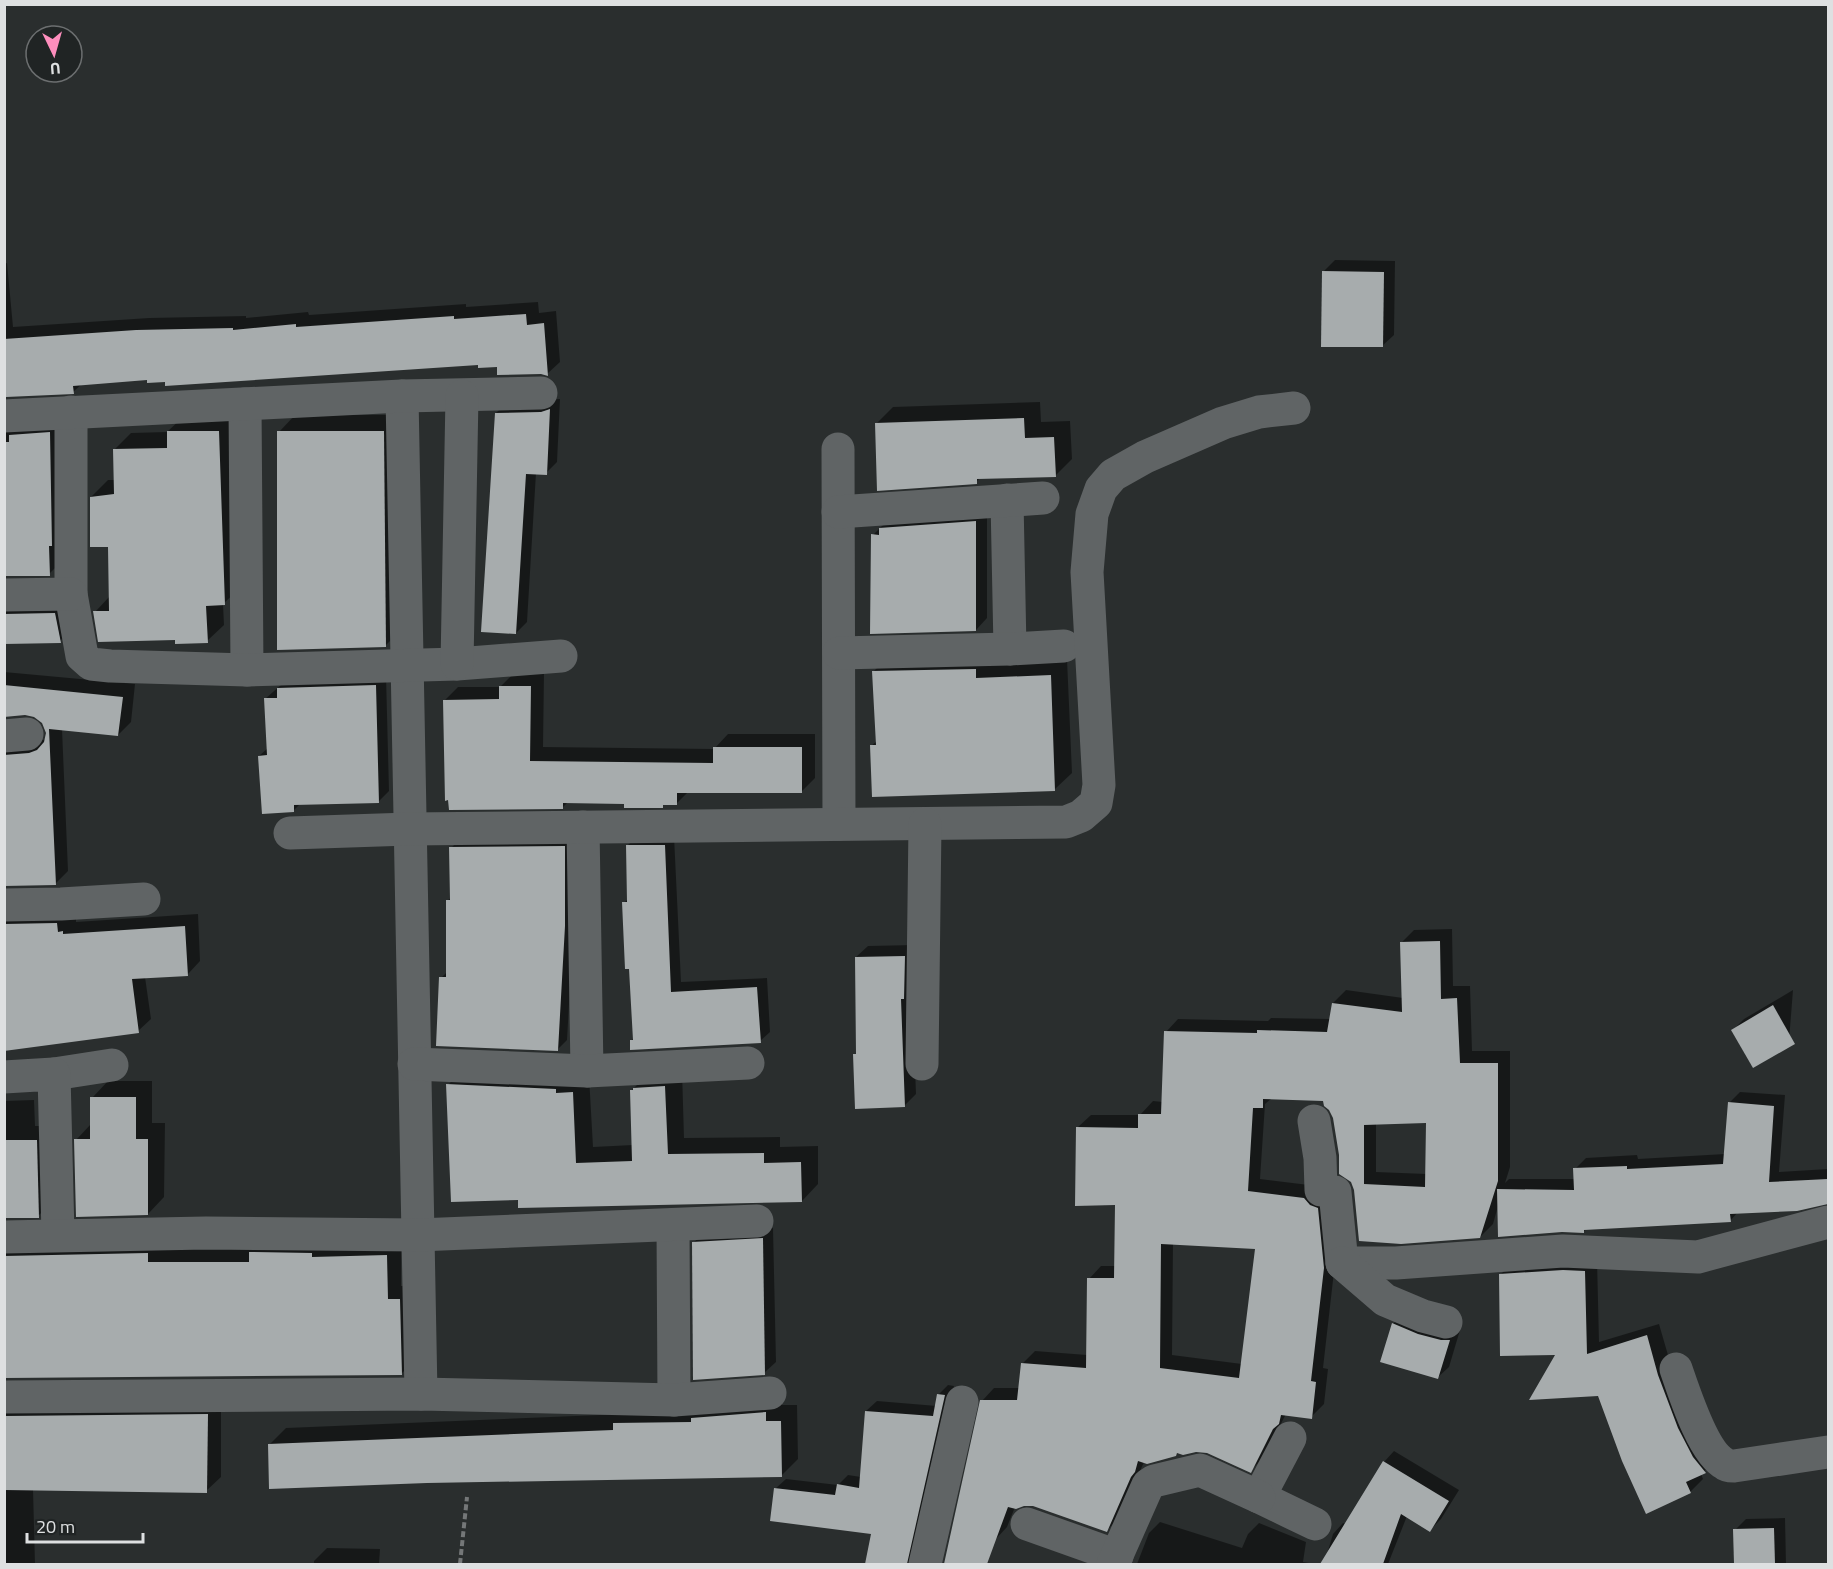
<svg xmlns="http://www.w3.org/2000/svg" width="1833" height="1569" font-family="'Titillium Web',sans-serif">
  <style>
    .shadow { fill: #0007; fill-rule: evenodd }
    .building { fill: #a7acad; fill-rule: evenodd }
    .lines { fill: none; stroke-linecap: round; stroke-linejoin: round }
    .path { stroke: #747778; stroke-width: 4; stroke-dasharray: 6 3; stroke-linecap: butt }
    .street { stroke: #606465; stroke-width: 33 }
  </style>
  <rect width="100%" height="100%" fill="#2a2e2e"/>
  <g class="shadow">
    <path d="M1335,260l60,1 -1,74 -12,11 -58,-75z"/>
    <path d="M7,263l6,64 136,-9 97,-2v2l62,-6 1,3 157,-11v3l72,-5 1,11 17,-2 4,51 -13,12 -68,-10 -313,17 -18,-2 -66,5 -9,8 -69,4v-132z"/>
    <path d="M560,399l-3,63 -11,11h-10l-9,149 -11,11 -20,-220 11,-11z"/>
    <path d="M1040,402l1,20 29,-1 2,38 -17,17 -75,2 -4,4 -99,-59 16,-16z"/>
    <path d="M185,415h50l6,172 -18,17 1,21 -17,16 -31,-3 -81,-26 15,-16 -1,-50 -18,-49 17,-17h7l-1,-30 17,-17 36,-1z"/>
    <path d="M295,415h105l2,214 -17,17 -106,-214z"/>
    <path d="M4,417l59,3 -1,141 -13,13 -45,1z"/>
    <path d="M987,511v107l-11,12 -103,-95 11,-11z"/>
    <path d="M4,596l64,5 5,27 -13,13 -56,1z"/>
    <path d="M890,655l177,4 5,114 -17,16 -184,-43 6,-5 -4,-69z"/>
    <path d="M4,672l131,12 -4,38 -13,13 -56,-6 6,142 -13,13 -51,1v-148l15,5 24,-2 3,-1 1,-7 -4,-10 -8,-7 -9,-1 -22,2z"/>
    <path d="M514,673h30l-1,74 171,2 14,-15h87v44l-14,14h-113l-11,11h-12l-3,3 -36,-3 -58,-1 -5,5 -119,-106 14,-14h42z"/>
    <path d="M386,675l3,116 -11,11 -78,2 -6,6 -35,-54 9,-8 -3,-49 25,-22z"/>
    <path d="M637,836h37l7,146 86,-4 3,54 -10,9h-129l4,-4 -11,-134 5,-5 -2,-52z"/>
    <path d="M573,837l1,78 -7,125 -10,10 -116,-72 7,-7 -1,-70 5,-4 -1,-49 9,-9z"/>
    <path d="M4,906l72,13v3l122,-8 2,47 -12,13 -43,3 6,42 -13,12 -134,18z"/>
    <path d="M1452,929l1,57h17l2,65h38v116l-5,16 4,-4h66v-10l11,-11 51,-3 1,4 87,-5 4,-51 11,-11 45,3 -6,77 49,-3v33l-90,10 -8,9 -144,8 -3,3 -85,-26 -5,18 -13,13 -125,-48 -15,-34 -6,-37 -9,-19 -53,-1 -7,6 -5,75 57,7 19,68 -13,114 5,1 -4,35 -13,13 -25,-3 -23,44 -13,13 -43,-20 -29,1 -3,3 -31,7 -25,56 -13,13 -72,-26 -10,-1 -9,3 -8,20 -12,13 -13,-139 12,-13h26l2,-24 13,-13 52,4 2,-76 12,-13h14l2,-62 -39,-77 13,-12h49l13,-14 10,1 3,-70 12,-13 90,2 3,-3 60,1 2,-16 13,-13 57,8 -2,-55 13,-13zM1427,1121v53l-51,-2v-49zM1173,1243l84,5 -15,116 -70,-9z"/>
    <path d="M915,945l-3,44 4,105 -11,11 -50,-50 3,-3 -2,-95 12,-11z"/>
    <path d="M1793,990l-4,51 -56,-11 11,-11z"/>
    <path d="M465,1068l124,8 4,71 40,-2 -2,-54 17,-17 34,-4 2,68 96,-1v10l38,-1v38l-16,17 -283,-3 -71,-113z"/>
    <path d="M108,1081h44v42h13l-1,74 -16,17 -72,-74 15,-16 1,-26z"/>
    <path d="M34,1100l1,26h15l2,76 -14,14 -34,1v-116z"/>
    <path d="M773,1228l3,134 -12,11 -71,-130 12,-11z"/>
    <path d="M4,1235l397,7v44h13l1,74 -14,14 -397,3z"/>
    <path d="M1597,1259l2,83 60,-18 11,38 47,97 -16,15 2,5 -13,13 -132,-139 -58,-78 13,-13z"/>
    <path d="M1404,1313l56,17 -11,37 -12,11 -44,-54z"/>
    <path d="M948,1385l6,1 -38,163 4,15h-54l7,-32 -98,-43 11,-10 52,6 10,-10 13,2 5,-66 11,-10 60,5 1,-11z"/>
    <path d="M4,1395l217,6v76l-15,14 -173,-2 2,75h-31z"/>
    <path d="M782,1396v9h15l1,54 -17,17 -512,-31 17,-17 338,-14z"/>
    <path d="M1394,1451l65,39 -18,29 -11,11 -23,-14 -19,48h-64l9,-30 10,-11 3,1 38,-62z"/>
    <path d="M1785,1518l1,46h-50l-1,-34 11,-11z"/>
    <path d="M1160,1522l82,26 6,-14 11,-11 47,19 -3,20 12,2h-178l12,-31z"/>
    <path d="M327,1548l53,1 -1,15h-65v-3z"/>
  </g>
  <g class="building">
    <path d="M1322,271l62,1 -1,75h-62z"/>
    <path d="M526,314l1,11 17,-2 4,53 -7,-2 -44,1v-8l-19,1v-3l-313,21v-4l-18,1v-3l-74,6 1,8 -68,3 -2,-58 132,-9 97,-2v2l63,-6v3l158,-11v3z"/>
    <path d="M550,409l-3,66 -21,-1 -10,160 -35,-2 14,-219 46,-1z"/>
    <path d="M1024,418l1,20 29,-1 2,40 -79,2v5l-100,7 -2,-68z"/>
    <path d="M167,431h52l6,174 -19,1 2,37 -33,1v-4l-77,2 -5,-31h16l-1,-64h-18v-50l24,-3 -1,-45 54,-1z"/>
    <path d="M277,431h107l2,216 -109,3z"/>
    <path d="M50,432l2,114h-3l1,30h-46v-134h5v-7z"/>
    <path d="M976,521v110l-106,3 1,-100 8,1v-7z"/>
    <path d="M55,613l6,30 -57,1v-30z"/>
    <path d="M976,669v9l75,-3 4,116 -183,6 -2,-52h6l-4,-74z"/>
    <path d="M4,685l119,12 -5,39 -69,-7 7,156 -52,1v-131l25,-2 8,-3 7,-8 2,-9 -4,-10 -8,-6 -9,-2 -21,2z"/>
    <path d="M376,685l3,118 -85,2v7l-32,2 -4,-58 9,-1 -3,-57h13v-10z"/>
    <path d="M499,686h32l-1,75 183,2v-16h89v46h-125v12h-14v3h-39v-4l-61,-1v6l-114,1 -1,-10 -3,1 -2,-101 56,-1z"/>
    <path d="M626,845h39l6,147 86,-5 4,56 -131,7v-10h3l-4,-71h-4l-3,-67h5z"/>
    <path d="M565,846v80l-7,125 -122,-5 3,-69h7v-77h4l-1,-53z"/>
    <path d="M57,923l1,9 5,-1v3l122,-8 3,50 -56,3 7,54 -135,18v-127z"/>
    <path d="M1440,941l1,58 16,-1 3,65h38v118l-18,57 -79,6 -42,-3 -5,-51 -3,-8 -12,-8v-19l-6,-37 -4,-8 -5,-4 -1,-5 -60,-2v9h-10l-5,83 56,7 6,7 8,3 6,60 -13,113 5,1 -4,37 -31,-4 -2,9 -6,5 -22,44 -44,-20 -11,-1 -13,3 -6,-2 -1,3 -29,8 -9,-3 -3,11 -4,5 -24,55 -74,-26h-9l-8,3 -8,-2 -21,57h-43l36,-164h37l4,-37 65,5 1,-90h27l1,-73 -40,1 1,-79 62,1v-14h23l3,-83 93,2v-3l70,2 5,-29 70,9 -2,-70zM1426,1123l-1,64 -61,-3v-59zM1161,1244l94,5 -16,129 -79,-10z"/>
    <path d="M905,956l-1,43h-3l4,108 -50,2 -2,-55h3l-1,-97z"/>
    <path d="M1773,1005l22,39 -42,24 -22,-38z"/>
    <path d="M446,1084l110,5v4l17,-1 3,71 56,-2 -2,-71h3v-2l32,-2 3,68 96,-1v10l37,-1 1,40 -284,6v-8l-67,2z"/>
    <path d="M90,1097h46v42h12v76l-72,2 -2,-78h16z"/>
    <path d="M1728,1102l46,4 -5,76 59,-3v25l-31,7 -67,3 1,8 -147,8v3l-22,-1 -64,5 -1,-48 77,1 -1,-22 54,-2v3l96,-5z"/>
    <path d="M4,1140h33l2,78h-35z"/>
    <path d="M763,1238l2,137 -72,5 -1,-138z"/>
    <path d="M249,1252l63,1v4l75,-2 1,44h12l2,76 -397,3 -1,-122 144,-3v9h101z"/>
    <path d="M1563,1270l22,1 2,83 60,-19 11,40 20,53 15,29 13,16 -20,9 5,11 -45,21 -24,-53 -24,-65 -69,4 26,-45 -55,1 -1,-82z"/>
    <path d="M1392,1323l26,11 23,6h9l-12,39 -58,-17z"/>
    <path d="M937,1394l8,1 -38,169h-42l6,-30 -101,-13 4,-33 61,7 2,-11 22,4 6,-77 68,5z"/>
    <path d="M766,1412v9h15l1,56 -355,6 -158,6 -1,-45 345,-14v-7l78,-1v-4z"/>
    <path d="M208,1414l-1,79 -203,-3 1,-74z"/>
    <path d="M1383,1461l66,40 -19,31 -29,-18 -18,50h-63z"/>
    <path d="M1774,1528l1,36h-41l-1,-35z"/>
  </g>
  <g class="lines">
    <path class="path" d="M460,1564l7,-67"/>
    <g class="street">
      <path d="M402,396l19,998"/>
      <path d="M245,404l2,266"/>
      <path d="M71,412v182l11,62 9,8 19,2 137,4 210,-6 104,-8"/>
      <path d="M4,416l398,-20 139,-3"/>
      <path d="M838,449l1,375"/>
      <path d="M1007,500l3,149"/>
      <path d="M838,512l205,-14"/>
      <path d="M4,595l67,-1"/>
      <path d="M839,653l171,-4 54,-3"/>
      <path d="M457,664l5,-268"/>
      <path d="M4,736l23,-2"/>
      <path d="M583,827l4,244"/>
      <path d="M290,833l119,-4 657,-7 15,-6 15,-13 3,-18 -12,-213 5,-58 9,-25 12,-14 32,-18 78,-34 36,-11 35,-4"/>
      <path d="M4,905l57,-1 83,-5"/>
      <path d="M414,1064l173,7 161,-8"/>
      <path d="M922,1064l3,-240"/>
      <path d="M54,1074l58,-9"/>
      <path d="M4,1077l50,-3 4,161"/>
      <path d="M1314,1121l6,37 1,32 14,2 7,71h54l167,-12 135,6 130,-35"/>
      <path d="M673,1225l1,175"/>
      <path d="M4,1237l202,-4 212,2 339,-14"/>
      <path d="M1342,1263l43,37 38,16 23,6"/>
      <path d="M1676,1369c8,23 27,84 49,95 2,2 6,2 9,2l94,-14"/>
      <path d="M4,1397l417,-3 253,6 96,-7"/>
      <path d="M1290,1438l-31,59 56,27"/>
      <path d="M1027,1524l90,32"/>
      <path d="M925,1564l37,-162"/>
      <path d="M1113,1564l35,-79 6,-4 46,-11 59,27"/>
    </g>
  </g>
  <rect width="1833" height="1569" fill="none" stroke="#dee0e1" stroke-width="12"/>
  <g transform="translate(54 54) rotate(175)"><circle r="28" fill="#202424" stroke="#6c6f70" stroke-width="1.5"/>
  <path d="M0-4.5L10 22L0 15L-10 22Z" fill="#fe8ebd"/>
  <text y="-9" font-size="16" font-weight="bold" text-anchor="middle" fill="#dee0e1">U</text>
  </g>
  <path d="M27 1533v9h116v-9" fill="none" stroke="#dee0e1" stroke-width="3"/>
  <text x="36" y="1533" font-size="18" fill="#dee0e1" stroke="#202424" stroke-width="4.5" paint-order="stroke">20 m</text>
</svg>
